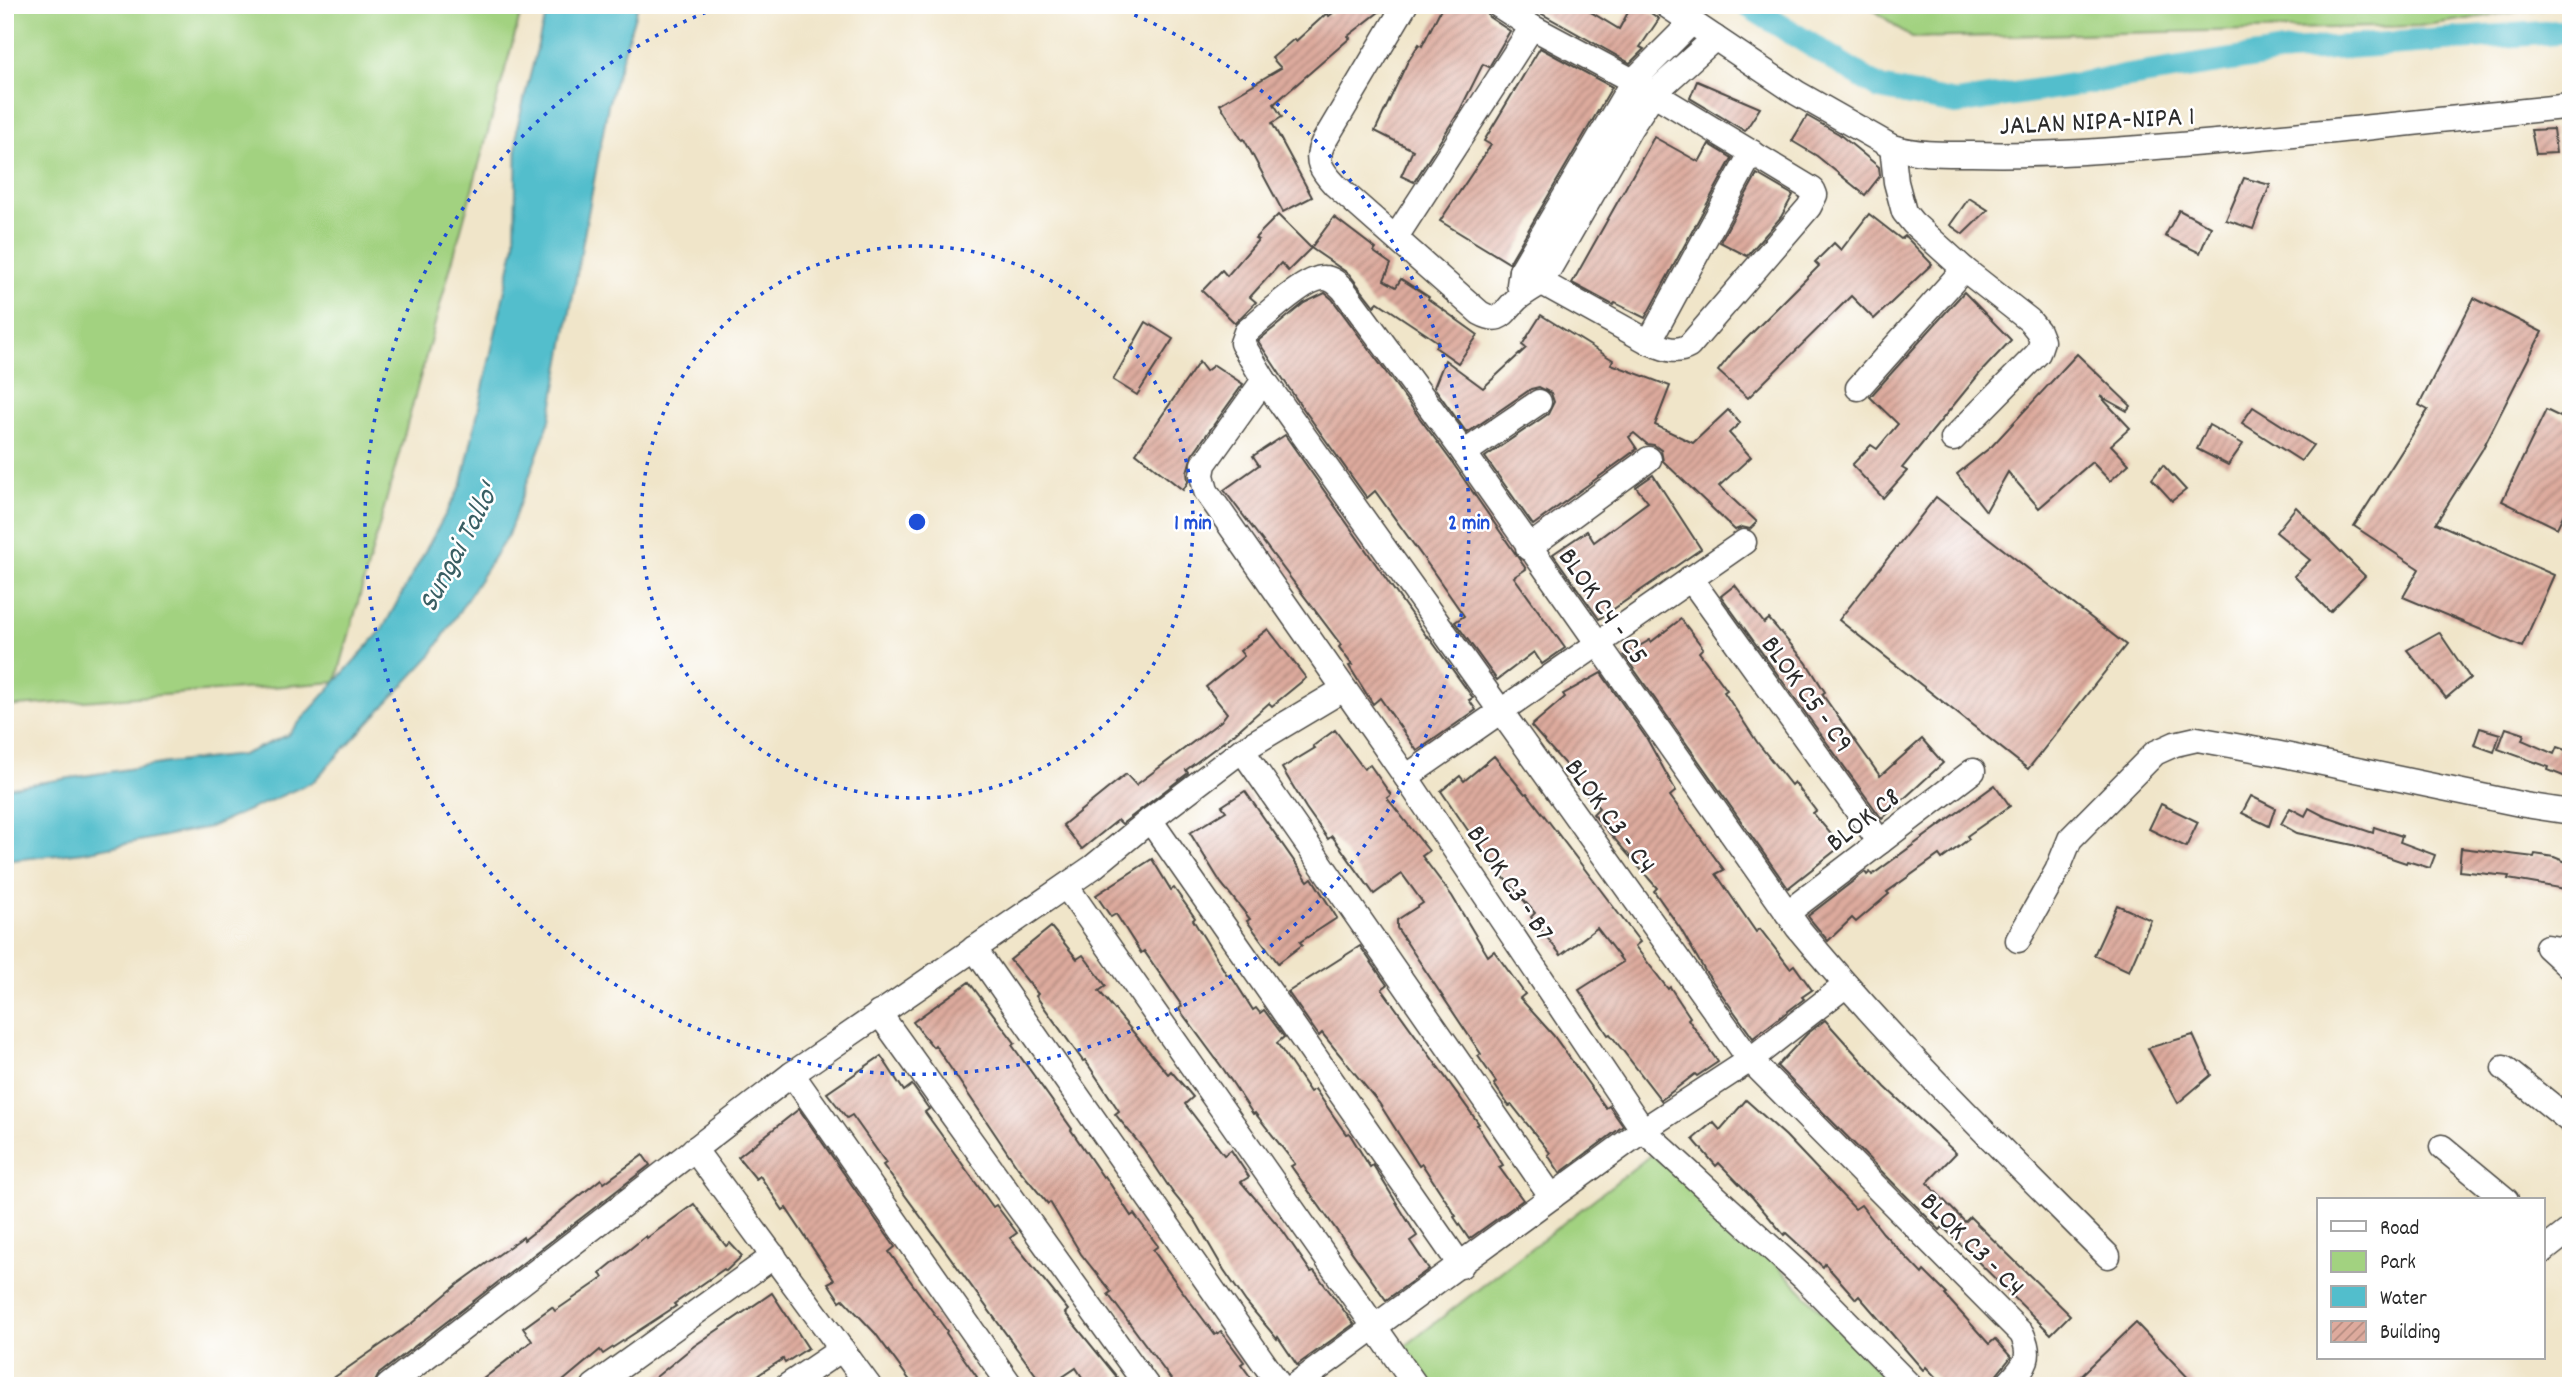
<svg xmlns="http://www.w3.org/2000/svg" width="2576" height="1391" font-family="Dekko,sans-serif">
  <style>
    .green { fill: #a2d280; stroke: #667e56; stroke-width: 2 }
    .water { fill: #52becc; stroke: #3e747c; stroke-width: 2 }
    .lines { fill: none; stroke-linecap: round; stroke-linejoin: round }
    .canal { stroke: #52becc; stroke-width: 24 }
    .building { fill: url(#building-hatch) }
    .minor-casing { stroke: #494743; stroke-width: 27 }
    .minor { stroke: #fff; stroke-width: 24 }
    .ring { fill: none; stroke: #1d4ed8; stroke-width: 3.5; stroke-dasharray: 3.5 7 }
    .labels { text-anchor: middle; stroke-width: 5; stroke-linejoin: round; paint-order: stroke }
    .street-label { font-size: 28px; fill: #2b2b2b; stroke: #fff }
    .water-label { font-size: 30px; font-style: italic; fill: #395e63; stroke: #fff }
    .centre { fill: #1d4ed8; stroke: #fff; stroke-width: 3.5 }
    .ring-label { font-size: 21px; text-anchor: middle; font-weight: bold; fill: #1d4ed8; stroke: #fff; stroke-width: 5; stroke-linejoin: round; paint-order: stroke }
  </style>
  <defs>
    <pattern id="building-hatch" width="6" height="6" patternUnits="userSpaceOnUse" patternTransform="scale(1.75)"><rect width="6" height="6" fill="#ddaa9d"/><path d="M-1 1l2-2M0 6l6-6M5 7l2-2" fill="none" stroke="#b38b80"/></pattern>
  </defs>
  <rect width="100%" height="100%" fill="#fff"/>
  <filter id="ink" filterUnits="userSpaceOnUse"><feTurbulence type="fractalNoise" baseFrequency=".0143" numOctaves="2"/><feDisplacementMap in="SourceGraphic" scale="14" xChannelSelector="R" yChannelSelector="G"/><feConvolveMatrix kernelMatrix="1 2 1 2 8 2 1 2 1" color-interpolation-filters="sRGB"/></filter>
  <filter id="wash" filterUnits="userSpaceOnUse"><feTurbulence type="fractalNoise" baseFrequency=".00686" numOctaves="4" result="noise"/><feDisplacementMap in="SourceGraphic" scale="28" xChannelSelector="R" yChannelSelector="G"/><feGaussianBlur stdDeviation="1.57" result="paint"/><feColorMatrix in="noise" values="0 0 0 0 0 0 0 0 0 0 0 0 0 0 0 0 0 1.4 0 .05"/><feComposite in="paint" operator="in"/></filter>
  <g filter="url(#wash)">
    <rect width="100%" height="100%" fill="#f0e5c9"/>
    <g class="green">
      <path d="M5,5h518l-187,677 -331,25z"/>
      <path d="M1867,5h697l-145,21 -507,12z"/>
      <path d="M1652,1154l126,112 115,120h-462l-27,-39z"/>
    </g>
    <path class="water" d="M551,5h87l-30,100 -58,315 -42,115 -78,122 -117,125 -103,45 -126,25 -79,9v-73l162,-25 75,-8 46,-20 94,-105 80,-146 53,-240 2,-116 25,-100z"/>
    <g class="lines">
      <path class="canal" d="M1747,5l133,83 76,15 333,-52 282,-20"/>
    </g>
    <g id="blocks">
      <g class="building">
        <path d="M1343,5h45l-40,31 2,2 -76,66 8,13 -10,6 40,74 -29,15 -39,-73 -2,1 -22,-36 61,-36 -9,-10 22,-19 2,2 31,-28 2,3z"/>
        <path d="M1443,5h40l6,12 21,14 -21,36 -6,-3 -23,46 -46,72 -13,-6 12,-26 -38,-19 32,-68 12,-19 3,2z"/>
        <path d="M1526,5h53l40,24 13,-24h8l19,14 -19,28 4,2 -14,14z"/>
        <path d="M1540,48l72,39 -103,176 -69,-42 51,-76 -7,-4z"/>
        <path d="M1697,81l63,27 -15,23 -55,-33z"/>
        <path d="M1807,116l32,18 40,33 1,9 -15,19 -48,-39 -25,-15z"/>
        <path d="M2553,129l3,24 -20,1 -5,-24z"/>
        <path d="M1654,137l45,25 10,-18 23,14 -87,160 -30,-15 -2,2 -41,-22z"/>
        <path d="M1757,174l36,21 -12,22 -34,39 -27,-14z"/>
        <path d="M2244,178l26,7 -17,44 -27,-9z"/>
        <path d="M1969,198l19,12 -25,24 -13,-9z"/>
        <path d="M2179,210l32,17 -11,26 -35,-17z"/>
        <path d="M1869,214l32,25 4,-3 27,28 -58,55 -23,-23 -103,102 -30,-27 15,-19 86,-86 -4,-4 19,-19 7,7z"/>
        <path d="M1278,215l33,33 -23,23 -7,-8 -31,34 6,5 -21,21 -33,-32 20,-21 5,6 31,-36 -3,-2z"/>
        <path d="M1334,217l42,32 -2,3 17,12 -7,16 12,7 5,-8 28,18 -1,2 50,36 -20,28 -23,-16 3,-5 -60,-40 -4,4 -25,-32 -38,-26z"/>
        <path d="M1964,292l47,48 -31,33 -78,95 5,3 -24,27 -31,-33 19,-20 6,4 21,-25 -28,-27z"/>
        <path d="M1325,293l7,6 120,163 74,107 -12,8 51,71 -23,16 -8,-12 -37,28 -42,-58 9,-6 -32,-46 -57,-79 -8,7 -72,-101 -37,-56 46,-38z"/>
        <path d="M2474,298l68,34 -60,118 -46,73 118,52 -32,72 -119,-50 16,-28 -65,-43 74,-116 -9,-5z"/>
        <path d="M1541,315l72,45 -2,4 59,22 -15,39 38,18 35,-33 12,13 -11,10 22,24 -32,29 38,36 -7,7 -8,-2 -7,3 -72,-69 -2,-11 -7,-5 -7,-1 -13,-11 -5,4 8,12 -104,76 -48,-68 63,-43 6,-12 -3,-9 -12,-6 -8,2 -64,44 -33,-46 11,-27 38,28 43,-40 -4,-3z"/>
        <path d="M1146,322l27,17 -36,56 -24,-15z"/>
        <path d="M2077,354l54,52 -4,5 -27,-15 30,32 -19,17 18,19 -19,17 -18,-19 -53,46 -31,-36 -22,39 -29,-37 35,-28z"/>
        <path d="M1199,362l7,9 8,-6 29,19 -51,71 -5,17 1,10 -5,8 -47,-37z"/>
        <path d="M2253,407l60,38 -12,16 -59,-38z"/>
        <path d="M2546,410l25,12v77l-14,29 -55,-27z"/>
        <path d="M2209,425l34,19 -15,21 -31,-16z"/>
        <path d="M1285,435l142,202 1,-1 45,62 -4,2 7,10 -59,41 -37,-53 -7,6 -24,-38 3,-1 -13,-18 2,-2 -117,-155 35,-25 -6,-9z"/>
        <path d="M2163,465l23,25 -14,11 -20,-22z"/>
        <path d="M1653,475l48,74 -102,70 -46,-65 34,-23 7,11 54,-40 -12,-15z"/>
        <path d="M1936,497l190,148 -98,124 -189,-149z"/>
        <path d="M2296,507l69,69 -35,36 -36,-36 16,-16 -34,-28z"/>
        <path d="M1735,585l29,38 5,-4 37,43 19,30 -3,2 58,82 42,-37 21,24 -61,56 -161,-223z"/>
        <path d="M1681,619l22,29 -4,4 28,38 -3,2 33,50 34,43 3,-3 22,29 -3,2 28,33 -53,42 -164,-233 26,-15 1,2z"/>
        <path d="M1268,629l38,49 -34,28 -3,-3 -36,32 -47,35 2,3 -66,51 -4,-4 -36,29 -19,-24 63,-51 10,11 85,-64 6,-8 -21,-26 38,-31 -4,-5z"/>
        <path d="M2439,632l31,46 -24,20 -39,-48z"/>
        <path d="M1601,673l46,66 29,52 -6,5 54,74 -8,4 40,58 4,-3 30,39 4,-3 18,25 -10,7 2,2 -51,39 -48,-67 -25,-43 -26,-37 3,-3 -64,-74 6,-6 -31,-35 3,-2 -40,-45 34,-29 -2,-3z"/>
        <path d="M2480,728l20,6 -6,18 -20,-7z"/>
        <path d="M2506,728l18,6 -2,6 32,14 3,-7 14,5v27l-23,-9 1,-3 -51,-18z"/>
        <path d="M1335,730l29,39 6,-4 21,30 -4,3 42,53 -7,5 30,40 36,60 6,-5 31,43 -5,4 33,37 53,73 3,-2 14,20 -63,47 -12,-18 2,-2 -38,-48 -3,1 -15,-22 2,-2 -18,-26 3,-2 -84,-126v-8l26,-17 -21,-29 -28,20 -42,-58 -4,3 -22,-31 -24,-40 33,-20 -2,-2z"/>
        <path d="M1494,756l31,38 2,-1 113,149 -5,4 33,43 2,-2 20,30 -2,2 30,43 -21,14 -2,-2 -34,26 -51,-66 -2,1 -29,-45 44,-28 -26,-34 -36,27 -30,-38 4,-4 -46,-52 -48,-70 19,-15 4,5z"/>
        <path d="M1995,785l15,21 -43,30 2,3 -27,20 -3,-4 -52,37 2,2 -33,28 -4,-4 -24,23 -18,-22 -2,-3 57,-44 2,3 3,-3 2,3z"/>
        <path d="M1245,791l63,90 4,-3 25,40 -37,24 2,3 -24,18 -31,-42 3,-2 -29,-36 -31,-50 36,-22 -4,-5z"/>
        <path d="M2251,796l24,12 -6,18 -27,-13z"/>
        <path d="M2161,804l37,18 -12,25 -37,-18z"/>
        <path d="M2290,808l15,8 4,-8 17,9 47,16 1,-6 28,9 -2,6 35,13 -5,13 -23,-7 -1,2 -53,-18 -56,-12 -16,-9z"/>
        <path d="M2461,848l73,9 1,-3 19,3 17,7v26l-63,-11 1,-3 -50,-5z"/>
        <path d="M1152,859l19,31 3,-2 21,30 -2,2 34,55 3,-1 23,36 3,-2 4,5 4,-3 20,27 -7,6 33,49 5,-3 31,45 3,-1 21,34 3,-2 44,71 -7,5 19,28 -43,31 -95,-134 4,-2 -40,-51 -2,1 -29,-44 -45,-61 3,-3 -38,-55 -3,2 -25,-39 -5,3 -15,-22z"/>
        <path d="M2117,905l34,15 -22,51 -35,-16z"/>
        <path d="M1051,927l26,32 6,-4 23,31 -7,5 69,83 3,-3 22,26 -8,7 39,51 7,-5 18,27 -8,5 42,49 28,41 3,-1 40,53 -57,41 -19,-28 -1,2 -31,-37 -22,-32 -29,-50 -22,-27 -30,-45 -28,-34 4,-3 -34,-51 -2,1 -47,-65 2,-2 -28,-34z"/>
        <path d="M1360,946l27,39 -5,4 97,135 -2,1 26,40 -4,2 24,33 -54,39 -15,-22 2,-1 -34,-52 -3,2 -40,-63 -57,-70 -3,3 -31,-44z"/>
        <path d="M969,982l46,61 -3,2 60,84 -1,1 32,47 2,-1 26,40 3,-2 24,32 -5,4 27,38 35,47 6,-4 23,31 -3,2 16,22h-81l-68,-92 3,-2 -30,-38 -31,-52 -2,2 -30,-36 -83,-123 -2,2 -20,-25z"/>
        <path d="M1825,1020l60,67 71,66 -29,30 38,39 5,-5 100,98 -19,19 -108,-107 -3,3 -163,-164 30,-32z"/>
        <path d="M2193,1035l18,40 -33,28 -30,-55z"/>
        <path d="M881,1056l23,35 8,-6 17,24 -4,3 68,95 3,-2 21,28 -7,5 58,72 -3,3 52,64 -13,9h-16l-12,-18 -27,18h-5l-161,-221 3,-2 -34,-48 -5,3 -20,-25z"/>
        <path d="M1746,1100l40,36 69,73 6,-4 22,28 39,41 2,-3 23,23 -2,1 44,49 6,-5 16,18 -16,20 -3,9h-48l-18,-19 -3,3 -64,-74 -3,3 -31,-35 -2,3 -37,-34 -2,2 -32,-38 -33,-34 -3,3 -23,-27 20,-17 7,8z"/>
        <path d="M799,1109l96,138 -6,5 58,79 -1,2 31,44 -13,9h-50l-39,-53 -32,-34 -3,2 -12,-18 6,-3 -48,-72 -3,2 -23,-34 -4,3 -18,-22z"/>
        <path d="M643,1155l7,10 -271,209 -6,12h-51l90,-63 46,-39 65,-47 1,3 77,-61 3,4z"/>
        <path d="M694,1204l32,42 4,-3 12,13 -16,15 -2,-2 -50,35 2,2 -73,48 -3,-4 -43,36h-83l58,-45 -9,-13 29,-21 3,4 48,-33 -3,-5 46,-37 1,2z"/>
        <path d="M772,1293l36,55 -23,15 -2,-4 -42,27h-96l49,-40z"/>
        <path d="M2136,1323l60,63h-126z"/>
      </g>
    </g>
  </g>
  <g filter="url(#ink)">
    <use href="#blocks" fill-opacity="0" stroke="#494743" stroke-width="2"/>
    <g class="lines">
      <g class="minor-casing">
        <g id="minor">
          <path d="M1405,5l-82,138c-9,18 -1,28 12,42l145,128c22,12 23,-1 37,-14 7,-6 16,-11 24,-16l90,-156 22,-33 62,-56"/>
          <path d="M1498,5l34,22 101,54 180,109 2,5 -6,12 -120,139c-14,8 -25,2 -40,-4"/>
          <path d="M1666,5l131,88 95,54c26,8 53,7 80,7 37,1 74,0 111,-2 163,-10 326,-29 488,-46"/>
          <path d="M1892,147l4,35 8,30 9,11 51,46 65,51 9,11 4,10 -4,12 -85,86"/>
          <path d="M1396,237l136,-210"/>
          <path d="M1521,271l128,71 103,-190"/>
          <path d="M1519,285l2,-14 112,-190 59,-59"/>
          <path d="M1264,380l-60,84 -2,11 4,16 200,286 237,353 162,149 105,107"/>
          <path d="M1858,388l106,-119"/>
          <path d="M1464,453l75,-51"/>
          <path d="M1528,548l121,-89"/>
          <path d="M1690,578l190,264"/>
          <path d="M1242,750l310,447"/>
          <path d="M1406,777l338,-235"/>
          <path d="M1150,820l311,446"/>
          <path d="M1066,886l350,500"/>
          <path d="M1787,913l186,-142"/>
          <path d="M2018,940l39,-69 13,-32 85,-86 20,-9 22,-5 78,14 250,52 46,7"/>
          <path d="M974,948l306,438"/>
          <path d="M2571,951l-24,-4 24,22"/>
          <path d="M879,1013l268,373"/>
          <path d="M2504,1068l67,54"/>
          <path d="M792,1074l219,312"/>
          <path d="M2442,1147l64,53"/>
          <path d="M694,1149l175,237"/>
          <path d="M2543,1251l28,-22"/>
          <path d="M388,1386l404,-312 301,-207 57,-47 92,-70 102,-61"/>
          <path d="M594,1386l180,-130"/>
          <path d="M787,1386l55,-37"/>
          <path d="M1294,1386l349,-256 107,-70 96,-75"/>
          <path d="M2006,1386c17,-19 28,-26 16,-52l-272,-274 -486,-680 -22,-37 4,-11c16,-13 59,-55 78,-54 8,0 14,6 19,11l121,164 334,475c95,116 204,221 310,328"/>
        </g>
      </g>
      <use href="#minor" class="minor"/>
    </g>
  </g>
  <g class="ring">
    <circle cx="917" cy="522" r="276"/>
    <path d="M1115 7A552 552 0 1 1 719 7"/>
  </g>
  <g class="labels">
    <g class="street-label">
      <text transform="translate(2097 119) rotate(-3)" y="10">JALAN NIPA-NIPA 1</text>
      <text transform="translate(1605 605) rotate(55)" y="10">BLOK C4 - C5</text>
      <text transform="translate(1809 693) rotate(54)" y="10">BLOK C5 - C9</text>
      <text transform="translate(1612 815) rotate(54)" y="10">BLOK C3 - C4</text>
      <text transform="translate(1862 818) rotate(-38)" y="10">BLOK C8</text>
      <text transform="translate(1512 882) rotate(56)" y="10">BLOK C3 - B7</text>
      <text transform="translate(1974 1243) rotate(45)" y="10">BLOK C3 - C4</text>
    </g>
    <g class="water-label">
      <text transform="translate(457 547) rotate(-62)" y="10">Sungai Tallo'</text>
    </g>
  </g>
  <circle cx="917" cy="522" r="10" class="centre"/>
  <g class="ring-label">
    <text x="1193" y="529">1 min</text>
    <text x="1469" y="529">2 min</text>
  </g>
  <rect width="2576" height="1391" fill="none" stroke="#fff" stroke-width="28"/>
  <rect x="2317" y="1198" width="228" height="161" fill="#ffffff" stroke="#aaaaaa" stroke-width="2"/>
  <rect x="2331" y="1221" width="35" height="10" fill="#ffffff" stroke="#aaaaaa" stroke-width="2"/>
  <text x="2380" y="1234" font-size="21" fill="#2b2b2b">Road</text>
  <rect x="2331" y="1251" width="35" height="21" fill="#a2d280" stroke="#aaaaaa" stroke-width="2"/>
  <text x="2380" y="1268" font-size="21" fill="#2b2b2b">Park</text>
  <rect x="2331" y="1286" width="35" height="21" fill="#52becc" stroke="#aaaaaa" stroke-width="2"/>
  <text x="2380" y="1304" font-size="21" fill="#2b2b2b">Water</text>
  <rect x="2331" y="1321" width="35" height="21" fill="url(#building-hatch)" stroke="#aaaaaa" stroke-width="2"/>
  <text x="2380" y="1338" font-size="21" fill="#2b2b2b">Building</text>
</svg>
